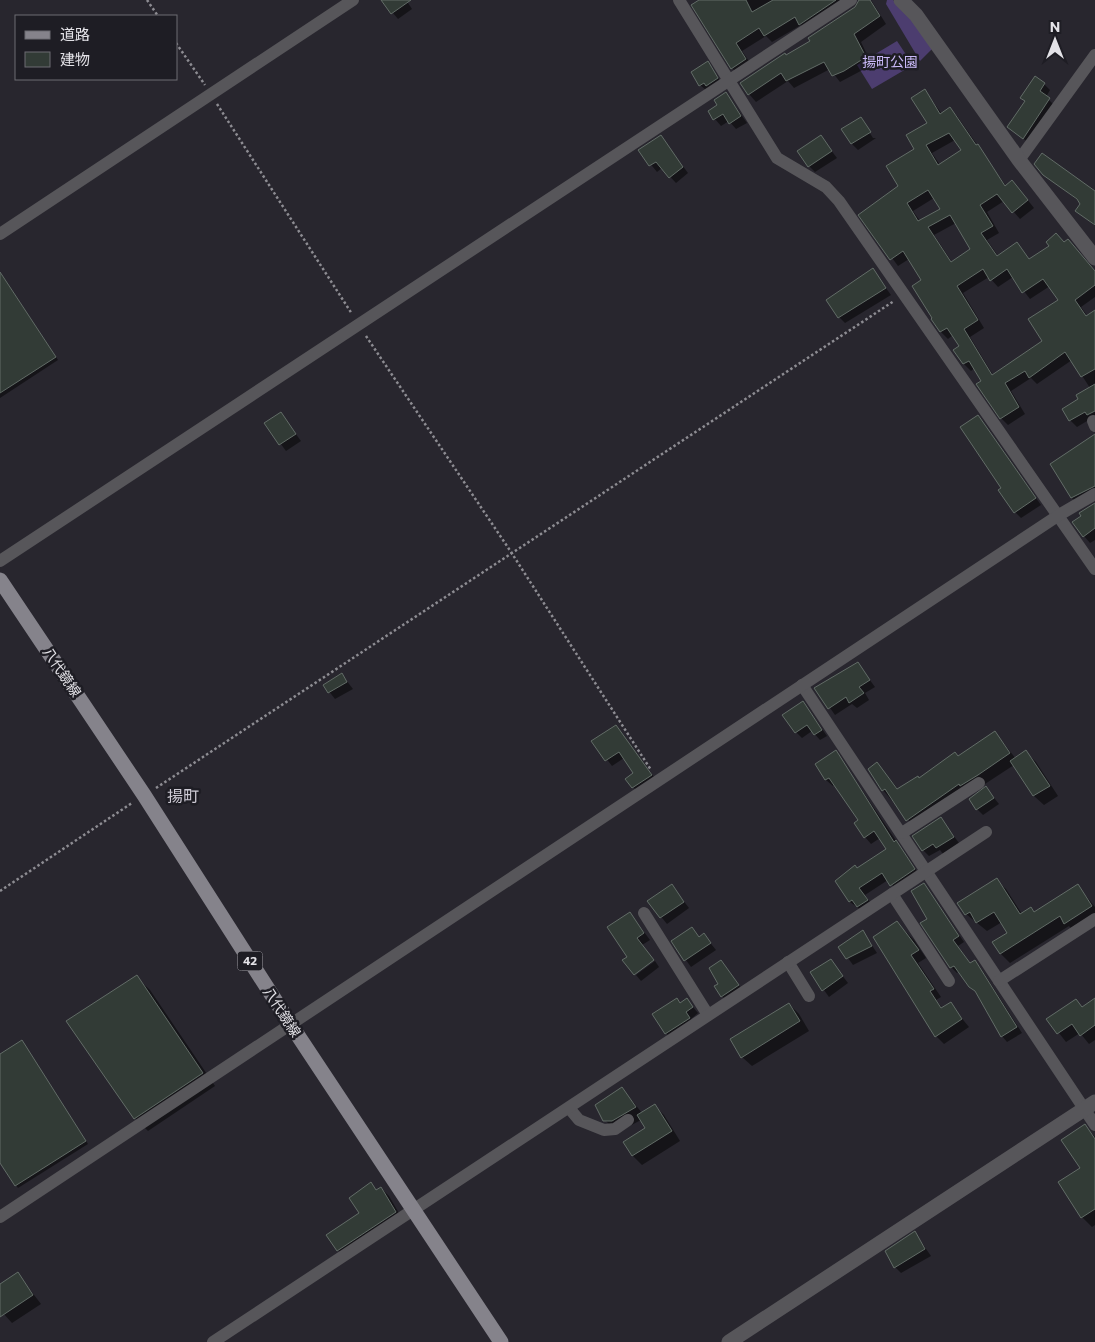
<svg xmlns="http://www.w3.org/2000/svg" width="1095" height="1342" font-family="Commissioner,'Noto Sans JP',sans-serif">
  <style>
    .green { fill: #4c3d6f }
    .shadow { fill: #0007; fill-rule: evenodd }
    .building { fill: #323b36; stroke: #626c67; fill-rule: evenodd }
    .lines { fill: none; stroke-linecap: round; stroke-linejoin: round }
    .path { stroke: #8d8c92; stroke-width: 2.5; stroke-dasharray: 2.5 2.5; stroke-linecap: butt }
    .minor { stroke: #57565a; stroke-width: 12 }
    .tertiary { stroke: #57565a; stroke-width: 15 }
    .primary { stroke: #85838b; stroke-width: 15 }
    .labels { text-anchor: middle; stroke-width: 5; stroke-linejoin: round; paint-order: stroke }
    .shield { fill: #1e1d24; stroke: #a8a7ac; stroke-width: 1 }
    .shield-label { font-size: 12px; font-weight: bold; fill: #e3e2e7 }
    .park-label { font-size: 14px; fill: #cab9f8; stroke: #1e1d24 }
    .street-label { font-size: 14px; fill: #e3e2e7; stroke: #1e1d24 }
    .quarter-label { font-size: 16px; fill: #cecbd5; stroke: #1e1d24 }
  </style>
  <rect width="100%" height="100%" fill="#28262e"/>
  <g class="green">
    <path d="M887,0h6l19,18 21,30 -13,13 -34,-57z"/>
    <path d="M897,41l16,24 -41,24 -15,-24z"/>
  </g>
  <g class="shadow">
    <path d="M382,0h24l6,9 -14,10z"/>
    <path d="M701,0h153l-47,31 -6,-6 -29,17 -6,-6 -24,15 11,16 -13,9 -8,-8 -39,-63z"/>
    <path d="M860,0h11l15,24 -25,18 11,23 -32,17 -10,-13 -36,19 -6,-7 -32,21 -7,-8 38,-38 24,-15 45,-33z"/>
    <path d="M707,63l16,22 -16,6 -7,-6z"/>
    <path d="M1044,84l6,6 -4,7 9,9 -25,38 -21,-17z"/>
    <path d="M925,91l17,23 8,-5 7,7 49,70 13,3 15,19 -14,11 -16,-18 -17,11 12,21 -12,7 11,16 19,-13 13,17 65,13v24l-14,10 7,10 7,-5v109l-3,-3 -15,9 -7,-7 10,-20 10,-12 -18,-28 -35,24 -6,-6 -20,13 14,23 -17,11 -7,-7 -26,-50 -4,3 -7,-7 -3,-17 -8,-12 -5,4 -7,-7 -27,-46 8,-6 -13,-21 -11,7 -38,-51 40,-29 29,-62zM955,140l8,10 -23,15 -8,-12zM934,198l7,12 -21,11 -7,-10zM956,223l16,26 -20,13 -18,-27zM989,277l9,10 15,-10 17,22 20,-13 10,14 -16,41 -51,34 -23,-38 14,-9 -21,-35z"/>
    <path d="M726,93l21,30 -11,6 -7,-8 -8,5 -12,-14 10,-6z"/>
    <path d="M861,118l5,6h-2l9,14h3l-18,12 -6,-6z"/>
    <path d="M661,137l27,36 -12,10 -14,-15 -5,4 -17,-21z"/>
    <path d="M821,137l16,21 -22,14 -6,-6z"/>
    <path d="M1044,174l51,19v33l-18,-16 4,-7z"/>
    <path d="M873,270l18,25 -46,28 -6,-6z"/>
    <path d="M0,272l58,88 -58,38z"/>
    <path d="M281,414l20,27 -15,10 -20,-27z"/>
    <path d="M978,416l63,89 -20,13 -6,-6 -13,-24z"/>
    <path d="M1095,437v59l-16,9 -7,-7 -20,-34z"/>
    <path d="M1095,504v36l-5,3 -6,-7z"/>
    <path d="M858,664l17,23 -10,6 4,7 -12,8 -5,-4 -17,11 -19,-27z"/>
    <path d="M342,675l11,14 -18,10 -11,-14z"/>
    <path d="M803,702l24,34 -7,4 -8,-9 -10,7 -6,-6z"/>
    <path d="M616,726l41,55 -18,13 -12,-15 8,-6 -11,-15 -12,8 -19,-25z"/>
    <path d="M995,732l21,27 10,-7 10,10 22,34 -14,9 -10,-9 -20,-31 -98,64 -33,-39 -6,-26 22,26 59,-33z"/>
    <path d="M836,752l84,124 -23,15 -9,-11 -23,15 9,12 -9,6 -15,-11 -14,-21 19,-15 3,3 30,-19 -8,-12 -9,6 -6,-7 -6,-16 -24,-37 -2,2 -7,-6 -10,-15z"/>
    <path d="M986,788l13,16 -16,11 -6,-6z"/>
    <path d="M941,819l18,24 -16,11 -3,-4 -11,6 -6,-6z"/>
    <path d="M996,880l10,9 16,25 9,-5 4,4 43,-27 17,21v13l-20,13 -6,-7 -59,37 -10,-10 9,-19 -7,-12 -15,9 -21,-17z"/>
    <path d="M924,884l40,58 -6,4 13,18 4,-3 5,6 42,66 -15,9 -5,-6 -24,-43 -19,-22 -2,2 -6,-6 -23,-48z"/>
    <path d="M672,886l17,22 -22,16 -18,-22z"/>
    <path d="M630,913l20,27 -8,5 11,14 -19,15 -6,-17z"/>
    <path d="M897,923l17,17 12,18 -8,5 23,34 -5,3 7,9 7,-5 19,23 -25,17 -8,-8 -62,-99z"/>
    <path d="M692,929l8,9 4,-3 12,15 -25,17 -18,-25z"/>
    <path d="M863,932l14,21 -24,12 -13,-18z"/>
    <path d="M655,961l4,6 -18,14 -5,-6z"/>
    <path d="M831,961l17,22 -19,14 -18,-25z"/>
    <path d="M726,967l17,24 -16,10 -5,-5 -3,-12z"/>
    <path d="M136,977l14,13 65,96 -67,45 -13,-13z"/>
    <path d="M687,1000l11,13 -7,6 4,5 -23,15 -6,-6 15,-29z"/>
    <path d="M1095,1000v40l-6,4 -9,-11 -14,9 -18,-23 35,-11z"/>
    <path d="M789,1004l10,10 10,17 -57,35 -10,-9z"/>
    <path d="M24,1045l64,99 -70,44 -18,-27v-106z"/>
    <path d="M622,1088l20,25 13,-7 9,9 16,26 -38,24 -10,-10 14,-27 -5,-8 -19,10 -6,1 -10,-10z"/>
    <path d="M1085,1126l10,11v88l-3,2 -10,-10 -23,-35 22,-14z"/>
    <path d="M370,1184l7,7 4,-3 8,8 14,24 -57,38 -8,-8 23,-37z"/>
    <path d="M915,1233l16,23 -30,17 -6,-6z"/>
    <path d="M18,1274l23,30 -29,19 -10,-11 -2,1v-28z"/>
  </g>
  <g class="building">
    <path d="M381,0h30l-20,14z"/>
    <path d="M699,0h47l6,12 21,-12h63l-37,25 -4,-8 -31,19 -5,-8 -23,15 10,16 -15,10 -40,-64z"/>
    <path d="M859,0h11l10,16 -26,18 12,23 -22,14 -12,5 -8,-14 -38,19 -5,-8 -33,22 -8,-12 45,-30 1,2 24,-14 -2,-3 47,-31z"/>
    <path d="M708,61l10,17 -12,8 -2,-3 -5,3 -8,-14z"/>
    <path d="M1035,76l10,7 -5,8 10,7 -27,41 -16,-12 18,-26 -5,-3z"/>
    <path d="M925,89l15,25 10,-7 26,38 2,-1 27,42 7,-6 16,20 -16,13 -15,-19 -17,11 13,21 -12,7 16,23 20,-14 12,17 20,-13 -3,-4 10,-9 8,9 4,-3 27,32v14l-20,15 11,16 9,-6v59l-14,8 -16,-25 -36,26 -4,-7 -20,12 14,24 -19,12 -24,-35 5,-3 -12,-20 -6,3 -10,-14 6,-4 -12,-18 -7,4 -9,-13 1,-1 -20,-32 9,-6 -18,-29 -13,9 -32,-45 40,-29 -12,-20 28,-17 -8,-14 21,-12 -16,-25zM949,133l12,17 -23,15 -12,-20zM928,190l12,19 -22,12 -11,-18zM950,215l20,34 -19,13 -23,-35zM983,269l7,12 17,-12 15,24 21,-14 15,21 -30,19 14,22 -50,34 -28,-46 14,-9 -21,-34z"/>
    <path d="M726,92l15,24 -12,8 -6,-10 -10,6 -5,-9 9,-6 -3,-5z"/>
    <path d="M861,117l10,15 -20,12 -10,-15z"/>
    <path d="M661,135l22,32 -14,11 -13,-16 -7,4 -11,-16z"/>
    <path d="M821,135l11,16 -24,16 -11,-16z"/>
    <path d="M1042,153l53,38v34l-20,-14 5,-7 -3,-5 -34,-24 -9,-11z"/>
    <path d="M873,268l13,20 -48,30 -12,-18z"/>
    <path d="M0,272l56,85 -56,36z"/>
    <path d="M1095,384v27l-8,4 -2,-3 -16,9 -7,-12 16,-10 -2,-4z"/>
    <path d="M281,412l15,22 -17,11 -15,-22z"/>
    <path d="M978,415l58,83 -22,15 -16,-23 3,-2 -41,-61z"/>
    <path d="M1095,434v52l-24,12 -21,-34z"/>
    <path d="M1095,503v25l-12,9 -11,-15 9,-6 -2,-3z"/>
    <path d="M858,662l12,18 -11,7 5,6 -15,10 -3,-6 -18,12 -14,-21z"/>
    <path d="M342,673l5,9 -19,11 -5,-8z"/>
    <path d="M803,701l19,29 -8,5 -7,-10 -12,8 -13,-18z"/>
    <path d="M616,725l36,50 -20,13 -7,-9 8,-6 -14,-21 -14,9 -14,-20z"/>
    <path d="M995,731l15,22 -32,22 -18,11 -1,-2 -53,37 -21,-32 -3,2 -14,-22 9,-7 20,27 21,-13 1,2 36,-26 3,4z"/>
    <path d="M836,750l58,92 2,-2 19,29 -25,17 -8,-13 -23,15 9,12 -11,7 -5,-7 -3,2 -14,-21 20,-16 2,3 29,-19 -12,-18 -10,7 -10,-15 4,-3 -29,-42 -4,2 -10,-16z"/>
    <path d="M1026,750l24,36 -17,10 -23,-35z"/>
    <path d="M986,786l8,12 -18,12 -7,-11z"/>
    <path d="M941,817l13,20 -18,11 -3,-4 -11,7 -10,-15z"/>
    <path d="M997,878l23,36 11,-7 3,5 44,-28 14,22 -28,18 -4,-8 -60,38 -8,-12 15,-9 -13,-21 -18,11 -6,-11 -5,3 -8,-12z"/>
    <path d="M924,883l35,53 -6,4 17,23 5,-3 42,67 -16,10 -26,-46 -6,-4 -15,-21 -4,2 -30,-45 7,-4 -16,-28z"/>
    <path d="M672,884l12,18 -24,16 -13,-17z"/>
    <path d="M630,912l14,21 -7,5 17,22 -20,15 -12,-15 5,-3 -20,-30z"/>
    <path d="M897,921l22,29 -8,5 23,34 -4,2 11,17 10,-6 11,17 -27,18 -62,-100z"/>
    <path d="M692,927l7,10 5,-4 7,10 -27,18 -13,-20z"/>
    <path d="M863,930l9,16 -26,13 -8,-12z"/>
    <path d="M831,959l12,17 -21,15 -12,-19z"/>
    <path d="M721,960l18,25 -18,12 -7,-11 4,-2 -9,-16z"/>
    <path d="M137,975l66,98 -69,46 -68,-98z"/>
    <path d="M677,998l3,5 7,-5 6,9 -7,5 4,6 -25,16 -13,-20z"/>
    <path d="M1095,998v27l-15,11 -8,-12 -15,10 -11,-15 30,-20 6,8z"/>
    <path d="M789,1003l11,18 -59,37 -11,-19z"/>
    <path d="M22,1040l64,101 -71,45 -15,-23v-109z"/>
    <path d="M622,1087l14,20 -24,14h-9l-8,-16z"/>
    <path d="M655,1104l17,27 -40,25 -9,-14 22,-14 -8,-13z"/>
    <path d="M1085,1124l10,15v70l-14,9 -23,-36 22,-14 -19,-28z"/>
    <path d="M371,1182l5,8 5,-3 15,25 -59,39 -11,-16 33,-22 -10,-15z"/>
    <path d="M915,1231l10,18 -31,19 -9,-17z"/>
    <path d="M18,1272l15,23 -33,22v-33z"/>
  </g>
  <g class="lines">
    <g class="path">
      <path d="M147,0l11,16"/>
      <path d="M176,43l29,42"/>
      <path d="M217,104l135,210"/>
      <path d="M366,336l145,216 140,218"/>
      <path d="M156,788l738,-487"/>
      <path d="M0,891l132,-88"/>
    </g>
    <g class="minor">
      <path d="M679,0l98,158 49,29 13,14 256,368"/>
      <path d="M1019,160l76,-105"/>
      <path d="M0,234l353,-234"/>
      <path d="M1093,421l2,5"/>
      <path d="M0,561l851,-561"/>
      <path d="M802,685l293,440"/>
      <path d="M902,833l77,-50"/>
      <path d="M892,894l57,87"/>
      <path d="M644,913l64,102"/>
      <path d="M788,962l21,34"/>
      <path d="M999,981l96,-62"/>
      <path d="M569,1108l10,12 25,10 11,-1 13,-9"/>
      <path d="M0,1217l1059,-702 36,-21"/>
      <path d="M213,1342l773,-510"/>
    </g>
    <g class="tertiary">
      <path d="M901,0l15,15 103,145 76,98"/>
      <path d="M729,1342l366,-240"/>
    </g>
    <path class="primary" d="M0,580l144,215 147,230 210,317"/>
  </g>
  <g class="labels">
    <rect class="shield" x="237.5" y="951.5" width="25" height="19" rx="4"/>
    <g class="shield-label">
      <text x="250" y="965">42</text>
    </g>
    <g class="park-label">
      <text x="890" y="67">揚町公園</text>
    </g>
    <g class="street-label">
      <text transform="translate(62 672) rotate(56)" y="5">八代鏡線</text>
      <text transform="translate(282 1012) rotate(57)" y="5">八代鏡線</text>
    </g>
    <g class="quarter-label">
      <text x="183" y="802">揚町</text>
    </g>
  </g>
  <rect x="15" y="15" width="162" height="65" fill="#1e1d24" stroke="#6d6c72"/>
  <rect x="25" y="31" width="25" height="8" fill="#85838b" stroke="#6d6c72"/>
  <text x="60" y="40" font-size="15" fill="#e3e2e7">道路</text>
  <rect x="25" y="52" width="25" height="15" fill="#323b36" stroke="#6d6c72"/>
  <text x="60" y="65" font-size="15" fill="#e3e2e7">建物</text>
  <g transform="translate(1055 40)" stroke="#1e1d24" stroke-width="4" paint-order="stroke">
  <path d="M0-4L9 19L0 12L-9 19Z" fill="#e3e2e7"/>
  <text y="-8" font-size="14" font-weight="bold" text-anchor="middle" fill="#e3e2e7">N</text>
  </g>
</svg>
